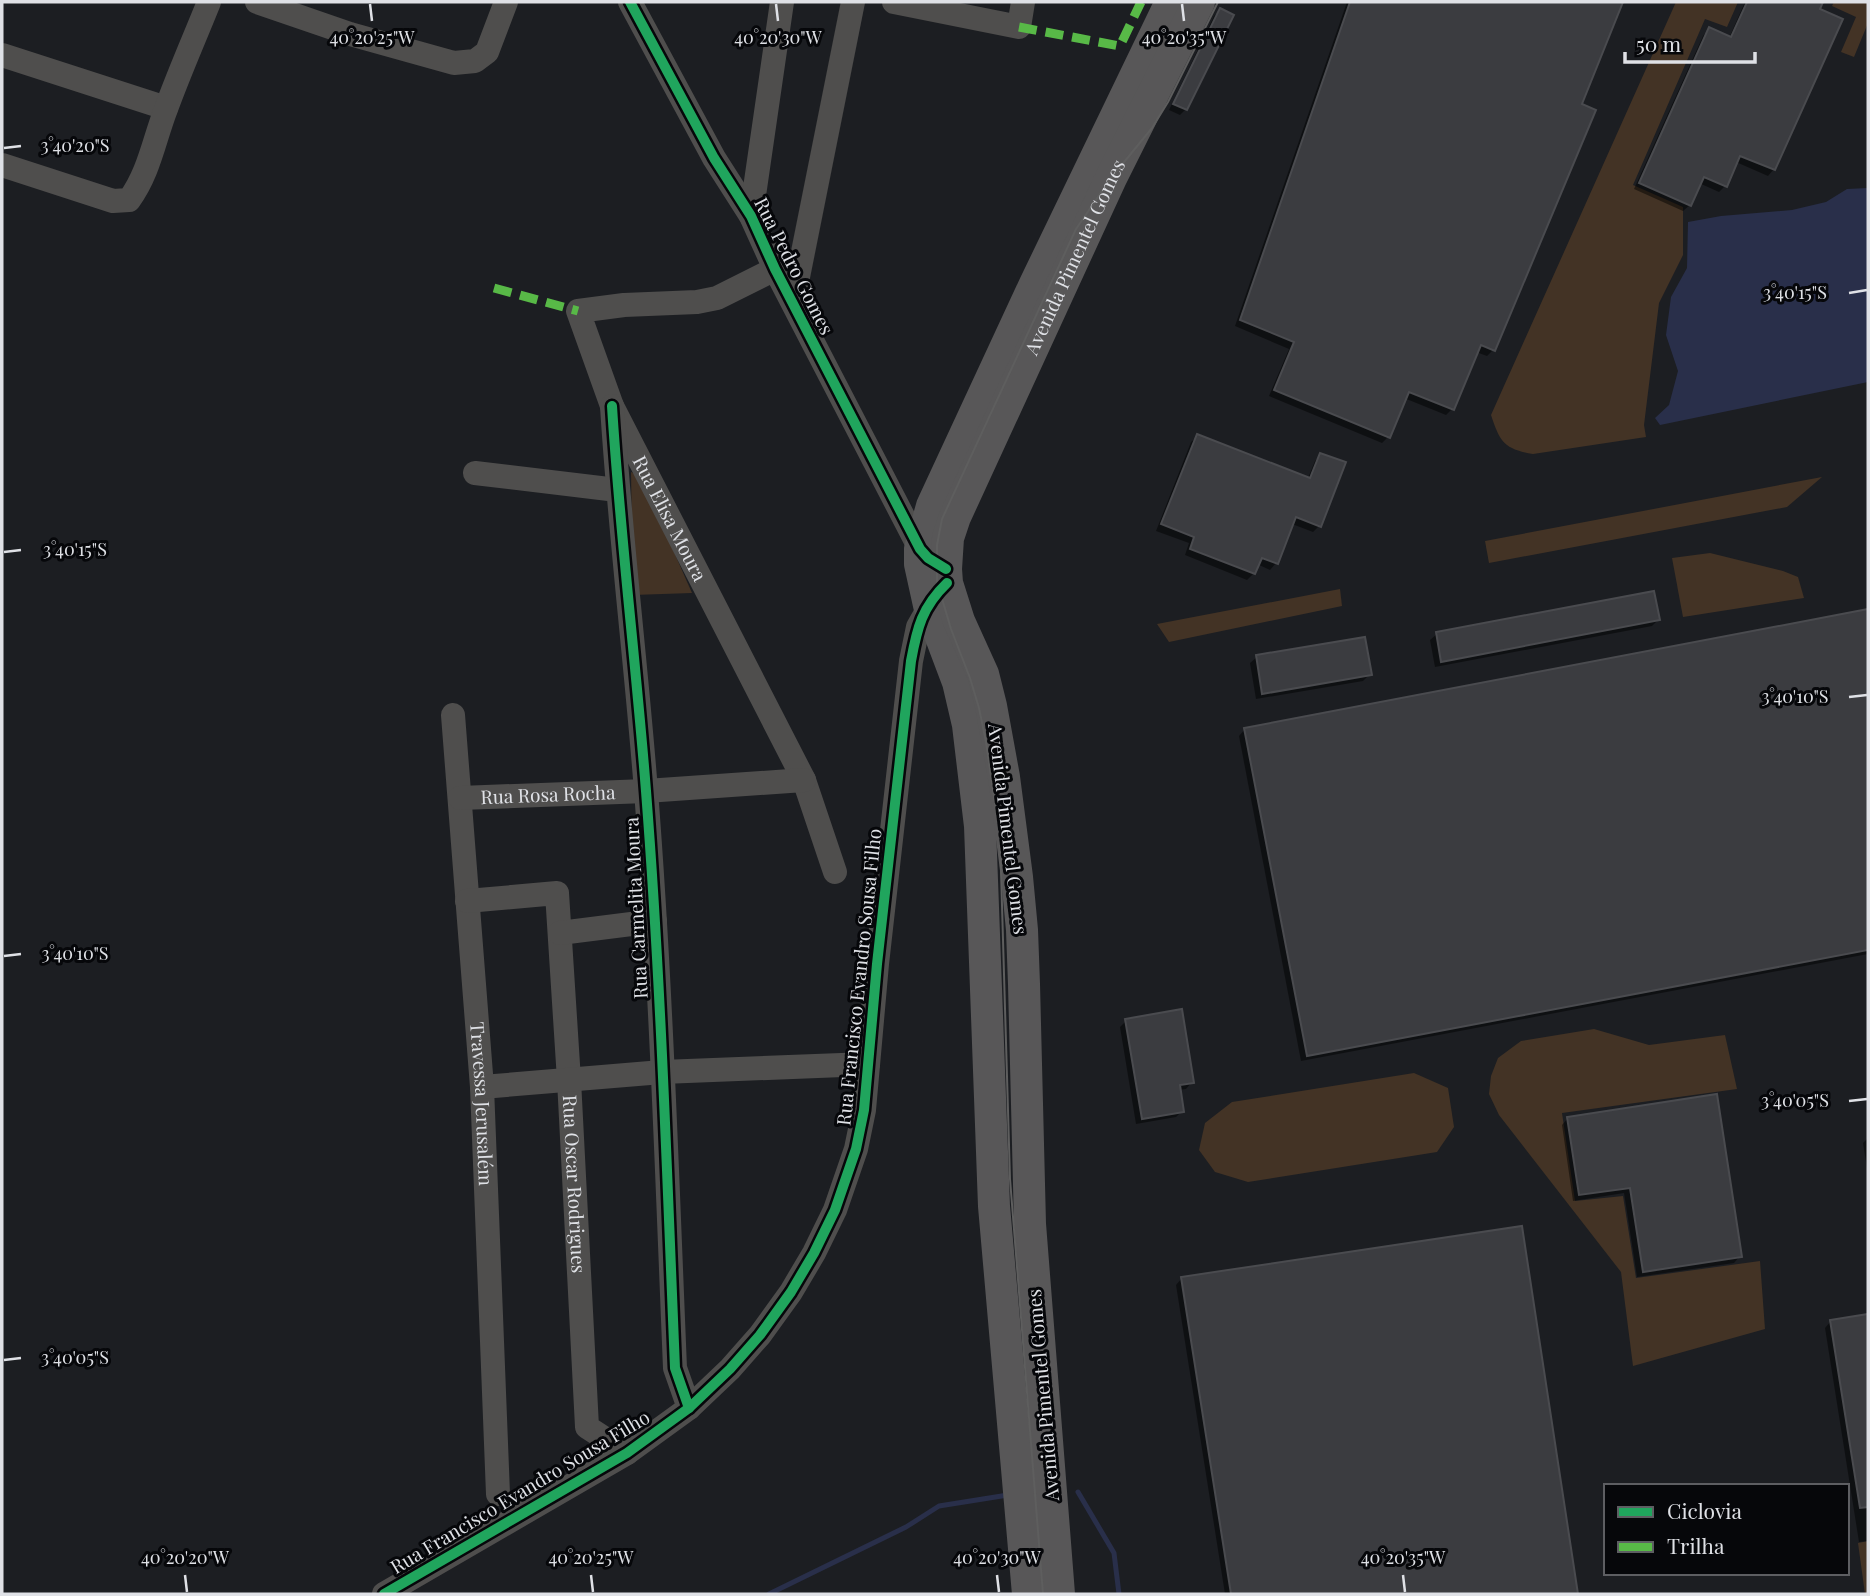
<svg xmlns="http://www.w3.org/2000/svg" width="1870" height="1596" font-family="'Playfair Display',serif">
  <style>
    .green { fill: #433325 }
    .water { fill: #292f4a }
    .shadow { fill: #0007 }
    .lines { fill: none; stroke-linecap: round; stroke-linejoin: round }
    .stream { stroke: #292f4a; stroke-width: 5 }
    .building { fill: #3b3c40; stroke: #4a4b4f; stroke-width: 2 }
    .minor { stroke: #4f4e4d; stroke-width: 24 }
    .major { stroke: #585758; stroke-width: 32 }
    .tram { stroke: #5e5e5e; stroke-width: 2 }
    .quiet { stroke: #58b947; stroke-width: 9; stroke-dasharray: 18 9; stroke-linecap: butt }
    .cycleway-casing { stroke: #06070a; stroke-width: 15 }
    .cycleway { stroke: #20a55d; stroke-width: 10 }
    .ticks { fill: none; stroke: #dfe1e6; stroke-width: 2.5 }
    .labels { text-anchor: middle; stroke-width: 6; stroke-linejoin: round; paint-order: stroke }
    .street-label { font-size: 19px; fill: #dfe1e6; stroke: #06070a }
    .ticks-label { font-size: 18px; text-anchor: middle; fill: #dfe1e6; stroke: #06070a; stroke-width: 6; stroke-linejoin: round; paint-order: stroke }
  </style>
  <rect width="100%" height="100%" fill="#1c1e22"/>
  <g class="green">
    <path d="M1676,2h62l-11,25 -22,-8 -72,166 50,22v48l-24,48 -15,122 2,12 -113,17c-29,-5 -33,-12 -42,-39z"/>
    <path d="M1834,2h34v21l-14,34 -13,-5 15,-35 -24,-11z"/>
    <path d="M631,472l10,5 51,116 -59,2z"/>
    <path d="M1822,477l-35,30 -298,56 -4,-22z"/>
    <path d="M1710,553l73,18 15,6 6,21 -121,19 -11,-59z"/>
    <path d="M1340,589l2,17 -173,36 -12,-18z"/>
    <path d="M1594,1029l55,16 76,-10 12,54 -175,24 13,88 48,-5 13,82 124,-17 5,68 -132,37 -12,-94 -122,-157 -10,-21 2,-18 7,-18 23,-17z"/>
    <path d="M1414,1073l34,15 6,39 -17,25 -189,30 -33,-10 -16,-22 6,-27 27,-21z"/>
    <path d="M1868,1541v53h-3l-7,-51z"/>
  </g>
  <path class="water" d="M1868,188v194l-208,43 -5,-7 14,-13 9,-34 -12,-36 5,-38 16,-29 1,-46 33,-6 71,-6 34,-8 21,-13z"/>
  <g class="shadow">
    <path d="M1347,2h274l-41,103 -87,245 -6,6 -11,-4 -24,57 -6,6 -42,-17 -16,39 -6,6 -113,-47 20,-47 -54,-23z"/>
    <path d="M1745,2h76l-47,167 -6,7 -32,-14 -11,24 -6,6 -20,-9 -9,22 -7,6 -49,-22 69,-153 6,-7 20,9z"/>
    <path d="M1220,10l-34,99 -6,6 -11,-5 45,-94z"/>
    <path d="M1198,436l110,42 7,-17 6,-6 -2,71 -6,6 -21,-8 -16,39 -6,7 -13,-6 -3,9 -7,7 -62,-25 4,-12 -33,-12 35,-89z"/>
    <path d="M1868,611v343l-567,107 -62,-325 6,-7z"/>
    <path d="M1658,620l-6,6 -217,41 -5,-27 7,-6z"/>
    <path d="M1257,657l113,17 -7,7 -107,18 -6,-36z"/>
    <path d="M1126,1021l66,61 -6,7 -7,1 3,21 -6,6 -40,7 -16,-97z"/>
    <path d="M1568,1118l172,138 -6,7 -97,14 -13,-84 -51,8 -11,-76z"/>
    <path d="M1868,1138v36l-5,-31z"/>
    <path d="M1521,1228l56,366h-352l-49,-309 6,-7z"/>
    <path d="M1868,1315v226l-9,1 -34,-214 6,-7z"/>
  </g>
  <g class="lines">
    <g class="stream">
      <path d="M1078,1492l36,61 5,41"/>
      <path d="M769,1594l137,-67 33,-21 69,-11"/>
    </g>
  </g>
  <g class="building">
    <path d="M1350,2h273l-41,102 14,6 -101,241 -14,-6 -27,65 -45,-18 -19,46 -116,-48 20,-48 -54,-22z"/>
    <path d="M1747,2h76l-3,7 23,10 -68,151 -35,-14 -13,31 -23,-10 -13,29 -52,-23 70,-156 22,10z"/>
    <path d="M1220,8l14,7 -47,95 -14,-6z"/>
    <path d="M1197,434l113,44 10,-25 26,9 -25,65 -25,-10 -18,47 -16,-6 -7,16 -65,-25 4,-12 -33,-13z"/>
    <path d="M1654,591l6,29 -219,42 -5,-30z"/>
    <path d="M1868,609v341l-561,106 -63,-328z"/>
    <path d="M1365,637l7,38 -110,19 -6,-39z"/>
    <path d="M1182,1009l12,74 -14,2 4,27 -42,7 -17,-100z"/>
    <path d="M1717,1094l25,163 -99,15 -13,-84 -51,7 -12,-78z"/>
    <path d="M1522,1226l56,368h-347l-50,-317z"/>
    <path d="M1868,1314v193l-8,1 -30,-188z"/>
  </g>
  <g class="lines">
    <g class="minor">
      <path d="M257,2l93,32 104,29 21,-2 12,-9 19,-50"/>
      <path d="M630,2l84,156 37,58 24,53 145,280 5,6"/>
      <path d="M894,2l125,25 4,-25"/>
      <path d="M2,55l164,53"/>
      <path d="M2,165l111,36 16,-1c20,-27 25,-60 37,-91 13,-36 29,-72 43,-107"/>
      <path d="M751,216l31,-214"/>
      <path id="s1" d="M775,269l-58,29 -20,4 -73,3 -46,6 34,95 192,374 31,92"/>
      <path d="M793,302l60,-300"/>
      <path d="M612,406c8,129 24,256 34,385 15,192 21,385 29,577l14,40"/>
      <path d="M475,473l142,17"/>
      <path id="s2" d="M453,715l29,372 16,407"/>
      <path id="s3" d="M460,798l186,-7 158,-11"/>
      <path id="s4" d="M467,901l90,-8 12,187 18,347 40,26"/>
      <path d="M560,933l95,-12"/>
      <path d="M482,1087l180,-15 206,-8"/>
      <path d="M384,1594l243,-141 62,-45 41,-39 30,-34 31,-43 23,-39 21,-43 21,-61 8,-39 13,-146 34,-303 7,-34 17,-30"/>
    </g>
    <g class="major">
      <path d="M1028,1594l-34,-388 -14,-380 -12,-101 -10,-43 -29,-77 -9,-41v-15l12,-43 103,-222 136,-282"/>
      <path id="s5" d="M1059,1594l-29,-370 -6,-240 -2,-54 -5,-53 -13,-100 -13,-71 -8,-32 -24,-53 -12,-38 -1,-14 2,-31 7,-21 156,-339 88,-176"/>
    </g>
    <path class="tram" d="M1043,1594l-33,-415 -10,-342 -14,-95 -7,-34 -9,-30 -19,-49 -14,-47v-37l5,-26 134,-290 35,-51 41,-50 16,-26 50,-100"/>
    <g class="quiet">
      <path d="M1019,27l101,19 21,-44"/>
      <path d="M494,288l84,23"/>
    </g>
    <g class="cycleway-casing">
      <g id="cycleway">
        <path d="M630,2l84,156 37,58 24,53 145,280 8,9 18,11"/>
        <path d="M612,406c8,129 24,256 34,385 15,192 21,385 29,577l14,40"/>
        <path d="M384,1594l243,-141 62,-45 41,-39 30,-34 31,-43 23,-39 21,-43 21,-61 8,-39 13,-146 34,-303c6,-33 11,-54 36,-78"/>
      </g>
    </g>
    <use href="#cycleway" class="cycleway"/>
  </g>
  <path class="ticks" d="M370,4l2,17M776,4l2,17M1182,4l2,17M4,148l17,-2M1849,293l18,-3M4,552l17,-2M1849,697l18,-2M4,956l17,-2M1849,1101l18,-2M4,1360l17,-2M185,1575l2,17M591,1575l2,17M997,1575l2,17M1403,1575l2,17"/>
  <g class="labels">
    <g class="street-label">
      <text dy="7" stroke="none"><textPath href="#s5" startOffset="1376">Avenida Pimentel Gomes</textPath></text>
      <text transform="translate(794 266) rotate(63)" y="7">Rua Pedro Gomes</text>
      <text dy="7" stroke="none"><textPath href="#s1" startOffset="432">Rua Elisa Moura</textPath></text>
      <text dy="7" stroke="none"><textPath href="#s3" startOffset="88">Rua Rosa Rocha</textPath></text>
      <text transform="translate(1008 829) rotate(83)" y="7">Avenida Pimentel Gomes</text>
      <text transform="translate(636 908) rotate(-93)" y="7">Rua Carmelita Moura</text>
      <text transform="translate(859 977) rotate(-84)" y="7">Rua Francisco Evandro Sousa Filho</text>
      <text dy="7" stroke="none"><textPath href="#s2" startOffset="390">Travessa Jerusalém</textPath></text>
      <text dy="7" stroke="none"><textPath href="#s4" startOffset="382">Rua Oscar Rodrigues</textPath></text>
      <text transform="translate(1043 1395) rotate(-95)" y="7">Avenida Pimentel Gomes</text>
      <text transform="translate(520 1492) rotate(-31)" y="7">Rua Francisco Evandro Sousa Filho</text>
    </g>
  </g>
  <g class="ticks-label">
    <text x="372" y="44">40°20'25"W</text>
    <text x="778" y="44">40°20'30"W</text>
    <text x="1184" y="44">40°20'35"W</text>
    <text x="75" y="152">3°40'20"S</text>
    <text x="1795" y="299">3°40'15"S</text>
    <text x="75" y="556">3°40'15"S</text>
    <text x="1795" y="703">3°40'10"S</text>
    <text x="75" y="960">3°40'10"S</text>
    <text x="1795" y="1107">3°40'05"S</text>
    <text x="75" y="1364">3°40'05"S</text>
    <text x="185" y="1564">40°20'20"W</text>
    <text x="591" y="1564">40°20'25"W</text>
    <text x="997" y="1564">40°20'30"W</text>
    <text x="1403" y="1564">40°20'35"W</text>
  </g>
  <rect width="1870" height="1596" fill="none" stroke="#dfe1e6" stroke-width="7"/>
  <rect x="1604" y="1484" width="245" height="91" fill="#06070a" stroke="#5d5e62" stroke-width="2"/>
  <rect x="1618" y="1507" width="35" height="10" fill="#20a55d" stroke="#5d5e62" stroke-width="2"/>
  <text x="1667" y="1519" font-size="21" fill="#dfe1e6">Ciclovia</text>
  <rect x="1618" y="1542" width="35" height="10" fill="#58b947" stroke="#5d5e62" stroke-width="2"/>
  <text x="1667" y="1554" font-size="21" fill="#dfe1e6">Trilha</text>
  <path d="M1625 52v10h130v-10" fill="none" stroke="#dfe1e6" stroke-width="3.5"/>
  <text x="1636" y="52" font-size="21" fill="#dfe1e6" stroke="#06070a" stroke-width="5" paint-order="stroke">50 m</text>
</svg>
